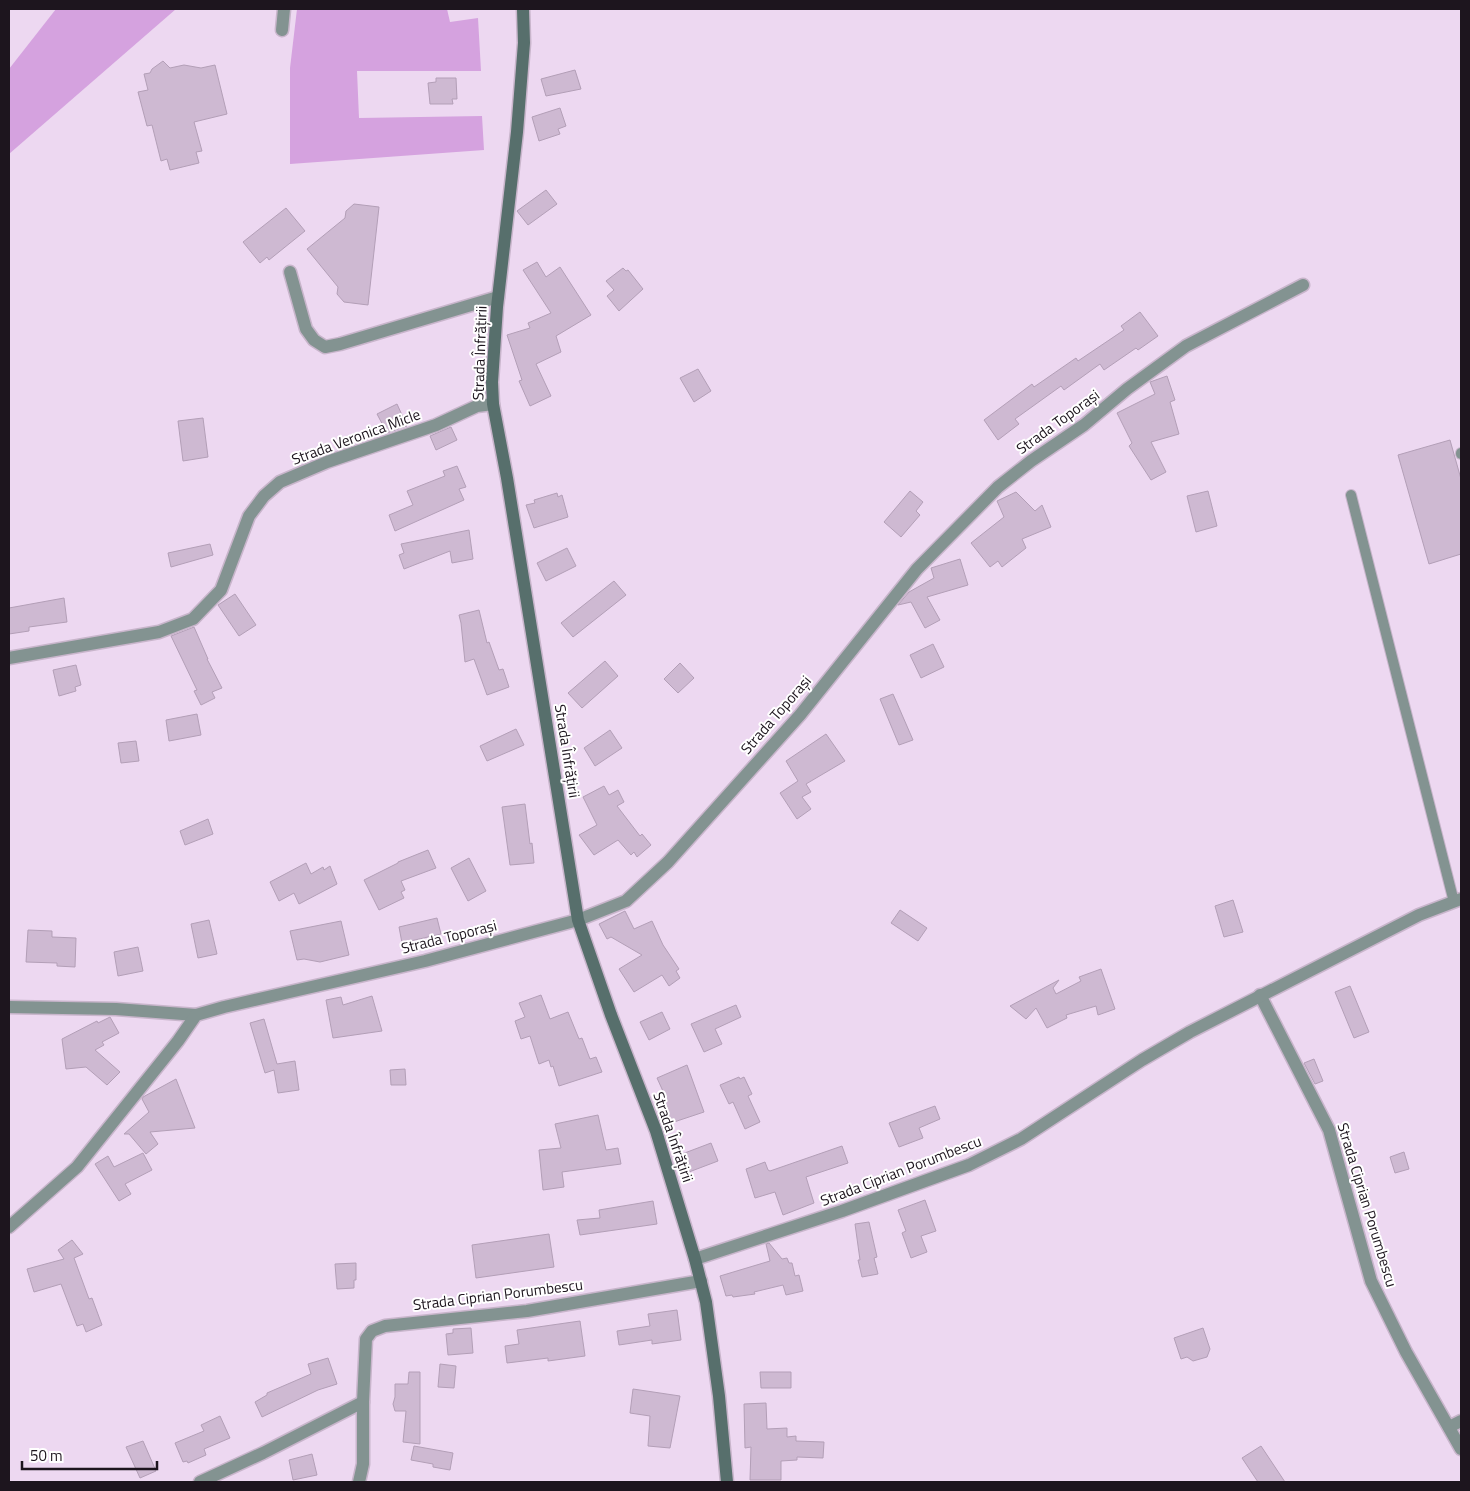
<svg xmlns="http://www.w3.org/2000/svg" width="1470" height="1491" font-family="'Titillium Web',sans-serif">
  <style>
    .green { fill: #d5a2df }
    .building { fill: #ceb9d2; stroke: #b39fb7 }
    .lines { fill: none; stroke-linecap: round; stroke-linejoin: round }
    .lane-casing { stroke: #c8b5cb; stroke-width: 12 }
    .street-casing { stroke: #c8b5cb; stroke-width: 15 }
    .secondary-casing { stroke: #c8b5cb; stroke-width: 15 }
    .lane { stroke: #839391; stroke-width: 10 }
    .street { stroke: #839391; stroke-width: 12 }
    .secondary { stroke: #576f6c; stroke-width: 12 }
    .labels { text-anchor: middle; stroke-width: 4; stroke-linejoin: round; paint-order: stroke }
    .street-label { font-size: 15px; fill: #1d151e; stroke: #fff }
  </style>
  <rect width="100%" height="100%" fill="#edd8f1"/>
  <g class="green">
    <path d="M56,9h120l-167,145v-85z"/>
    <path d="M297,9h150l3,13 28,-4 3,53h-124l2,47 123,-2 2,34 -194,14v-96z"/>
  </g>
  <g class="building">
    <path d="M163,61l7,7 14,-3 17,3 14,-3 12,49 -33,8 8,29 -6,1 3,11 -29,7 -3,-11 -6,2 -9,-36 -5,1 -9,-34 10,-2 -4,-16 6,-1 2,-4z"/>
    <path d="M575,70l6,19 -35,7 -5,-17z"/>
    <path d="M436,78h20l1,21h-5l1,5h-23l-2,-21 8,-1z"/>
    <path d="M560,108l6,18 -8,3 2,5 -21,7 -7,-24z"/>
    <path d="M546,190l11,14 -29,21 -11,-14z"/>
    <path d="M354,204l25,3 -11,98 -24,-3 -7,-8 1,-7 -31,-38 38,-31 1,-7z"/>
    <path d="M286,208l19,23 -36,29 -2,-3 -7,6 -17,-21z"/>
    <path d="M537,262l9,15 14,-10 31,48 -35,21 5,16 -25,12 15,32 -21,10 -11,-25 3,-1 -15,-45 23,-7 -2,-5 23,-10 -28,-43z"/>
    <path d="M623,268l3,3 2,-1 15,19 -24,22 -12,-15 7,-6 -8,-9z"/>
    <path d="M1140,312l18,24 -20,14 -2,-2 -32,22 -4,-6 -36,26 -3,-4 -46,33 4,5 -21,16 -14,-20 48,-36 2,3 42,-29 2,3 46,-31 -3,-4z"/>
    <path d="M698,369l13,22 -17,11 -14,-24z"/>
    <path d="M1167,376l8,24 -5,2 9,32 -28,8 15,30 -15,8 -22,-34 3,-3 -15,-30 38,-19 -5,-12z"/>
    <path d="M397,404l10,22 -20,7 -10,-19z"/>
    <path d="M203,418l5,39 -25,4 -5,-40z"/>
    <path d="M451,427l6,13 -21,10 -6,-14z"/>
    <path d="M1450,440l11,39v75l-32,10 -31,-109z"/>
    <path d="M457,466l9,21 -7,2 5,11 -69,31 -6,-16 24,-10 -6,-14 38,-15 -2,-5z"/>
    <path d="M910,491l13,11 -7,9 4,4 -19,22 -17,-15z"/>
    <path d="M1208,491l9,35 -21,6 -9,-36z"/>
    <path d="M1016,492l19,19 7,-6 9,22 -29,12 4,9 -24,19 -4,-6 -8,6 -19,-24 33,-26 -7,-16z"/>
    <path d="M557,493l1,4 4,-2 6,22 -34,11 -8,-23 9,-2 -1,-3z"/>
    <path d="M469,530l4,29 -21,4 -2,-12 -46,18 -5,-14 5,-2 -3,-9z"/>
    <path d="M210,544l3,11 -42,12 -3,-14z"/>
    <path d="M567,548l9,18 -30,15 -9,-18z"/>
    <path d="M960,559l8,26 -41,12 13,23 -15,8 -14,-26 -13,3 11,-13 25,-14 -3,-10z"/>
    <path d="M614,581l12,14 -53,42 -12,-14z"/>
    <path d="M235,594l21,31 -17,11 -21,-31z"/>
    <path d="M64,598l3,24 -38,5v4l-20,3v-26z"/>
    <path d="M479,610l8,33 2,-1 10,28 4,-1 6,18 -22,8 -13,-36 -9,3 -4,-39 -2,-8z"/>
    <path d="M194,627l14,32h-1l15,29 -10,4 3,6 -14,7 -7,-14 3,-1 -26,-54z"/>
    <path d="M933,644l11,23 -23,11 -11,-23z"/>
    <path d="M605,661l13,15 -36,32 -14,-15z"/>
    <path d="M680,663l14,15 -16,15 -14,-14z"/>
    <path d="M76,665l5,20 -6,2 1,4 -17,5 -6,-26z"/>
    <path d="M893,694l20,46 -14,5 -19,-46z"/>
    <path d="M197,714l4,21 -32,6 -3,-21z"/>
    <path d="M516,729l8,16 -37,16 -7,-15z"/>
    <path d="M610,730l12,18 -27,18 -11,-18z"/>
    <path d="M826,734l19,27 -39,23 5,8 -9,5 9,12 -14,10 -17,-26 18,-12 -12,-20z"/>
    <path d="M136,741l3,20 -18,2 -3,-20z"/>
    <path d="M604,786l5,9 9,-5 6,12 -7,4 23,30 2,-2 9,11 -14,12 -3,-5 -3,3 -13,-15 -24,15 -15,-20 18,-10 -14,-28z"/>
    <path d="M525,804l5,40 2,-1 2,20 -24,2 -8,-58z"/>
    <path d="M208,819l5,15 -28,11 -5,-14z"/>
    <path d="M428,850l8,18 -35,13 4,9 -4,2 3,6 -25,12 -15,-30 34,-17v-1z"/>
    <path d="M469,858l17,33 -18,10 -17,-33z"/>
    <path d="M306,863l5,11 12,-7 1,3 6,-4 7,18 -38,20 -5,-11 -15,8 -9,-19z"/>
    <path d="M1233,900l10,32 -19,5 -9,-31z"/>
    <path d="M900,910l27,18 -9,13 -27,-18z"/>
    <path d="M625,911l9,18 18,-8 11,24 16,24 -3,2 4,7 -11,8 -7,-11 -28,17 -15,-23 23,-14 -31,-18 -4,2 -8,-15z"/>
    <path d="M437,918l4,16 -39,9 -3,-16z"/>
    <path d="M209,920l8,34 -19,4 -7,-34z"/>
    <path d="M341,921l8,34 -29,7 -16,-3 -7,1 -7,-29z"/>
    <path d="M28,930l24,1v6l24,1 -1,29 -18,-1v-3l-31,-1z"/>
    <path d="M138,947l5,24 -25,5 -4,-24z"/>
    <path d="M1101,969l14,40 -17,6 -2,-9 -30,9 1,3 -20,10 -11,-20 -10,11 -16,-13 49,-26 -6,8 3,6 25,-13 -2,-4z"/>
    <path d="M1350,986l19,46 -15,6 -19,-46z"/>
    <path d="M541,995l9,24 18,-7 11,27 3,-1 8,21 6,-2 6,15 -43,14 -6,-20 -2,1 -2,-7 -10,4 -9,-28 -9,3 -6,-18 10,-4 -6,-14z"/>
    <path d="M372,996l10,35 -49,7 -7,-38 15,-3 2,8z"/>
    <path d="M736,1005l5,12 -26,12 7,15 -18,8 -13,-28z"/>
    <path d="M662,1012l8,17 -21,11 -9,-18z"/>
    <path d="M110,1017l9,16 -17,9 2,3 -9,5 25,22 -13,13 -21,-18 -20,2 -4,-30 35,-18 1,2z"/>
    <path d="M264,1019l13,45 18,-3 4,29 -21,3 -4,-23 -9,3 -15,-50z"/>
    <path d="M1314,1059l9,22 -8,3 -11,-21z"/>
    <path d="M687,1065l17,47 -33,11 -8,-22 4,-1 -10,-22z"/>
    <path d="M405,1069l1,16h-15l-1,-15z"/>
    <path d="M739,1077l1,2 4,-2 8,17 -4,2 12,26 -15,7 -12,-27 -4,2 -9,-19z"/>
    <path d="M176,1079l19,49 -45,4 8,12 -12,10 -17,-20h-5l25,-22 -7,-13 1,-2z"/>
    <path d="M935,1106l5,13 -21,9 4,10 -24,9 -10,-24z"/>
    <path d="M598,1115l8,35 12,-2 3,16 -59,8 2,15 -21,3 -4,-40 22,-2 -6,-24z"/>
    <path d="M711,1143l7,18 -29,11 -7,-18z"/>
    <path d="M842,1146l6,17 -42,14 8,26 -31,12 -8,-23 -20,6 -9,-29 19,-7 3,8 2,1z"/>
    <path d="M1404,1152l5,17 -14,4 -5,-16z"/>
    <path d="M143,1153l9,17 -27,14 6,10 -12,7 -24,-37 13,-8 6,11z"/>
    <path d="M925,1200l11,31 -15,5 6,16 -16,6 -9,-25 4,-2 -8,-21z"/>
    <path d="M653,1201l4,23 -77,11 -3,-15 23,-2 -1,-8z"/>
    <path d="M869,1222l8,35 -3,1 4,16 -16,3 -4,-17h2l-5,-36z"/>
    <path d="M549,1234l5,33 -78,11 -4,-33z"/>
    <path d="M72,1240l11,14 -9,4 15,41 3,-1 10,27 -16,7 -3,-8 -6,2 -16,-42 -27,8 -7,-23 37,-10 -6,-9z"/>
    <path d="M769,1243l13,16 5,-1 2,5h3l3,13 4,-1 4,16 -17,4 -3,-10 -29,7 1,2 -22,3 -1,-2 -6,1 -6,-20 50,-15 -4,-17z"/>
    <path d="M356,1263v17h-2v8l-17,1 -2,-25z"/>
    <path d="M677,1310l4,30 -29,4v-4l-33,5 -2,-14 33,-5 -2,-12z"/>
    <path d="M580,1321l5,35 -37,5v-3l-41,5 -2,-17 14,-2 -2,-14z"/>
    <path d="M471,1328l2,25 -25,2 -2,-21 7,-1v-4z"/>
    <path d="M1203,1328l7,21 -3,8 -14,4 -6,-4 -6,2 -7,-21z"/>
    <path d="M328,1358l9,26 -19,6 -56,27 -7,-15 12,-7v-2l44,-19 -3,-10z"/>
    <path d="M440,1364l16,2 -2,22 -16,-1z"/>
    <path d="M409,1372h11v72l-17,-2 3,-31h-11l-2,-7 2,-7v-13h13z"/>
    <path d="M760,1372h31v16h-30z"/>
    <path d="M633,1389l47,7 -10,52 -22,-2 2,-30 -20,-3z"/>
    <path d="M766,1403l1,26 20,-1v9l9,-1v5l28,1 -1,16 -26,-1v3l-16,1v19h-31l1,-33 -6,1 -1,-44z"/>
    <path d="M220,1416l10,22 -26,11 2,6 -18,8 -1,-2 -4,1 -8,-19 29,-12 -3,-6z"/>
    <path d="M143,1441l13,30 -16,7 -14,-31z"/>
    <path d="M414,1446l39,7 -3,17 -17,-3v-3l-22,-4z"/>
    <path d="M1261,1446l24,36h-27l-16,-24z"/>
    <path d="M312,1454l5,21 -24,5 -4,-20z"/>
  </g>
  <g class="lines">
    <g class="lane-casing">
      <g id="lane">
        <path d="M1461,453v1"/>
        <path d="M1351,495l103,407"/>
      </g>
    </g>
    <g class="street-casing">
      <g id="street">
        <path d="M282,30l2,-21"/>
        <path d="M290,272l16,57 8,11 11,7 15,-3 158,-47"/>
        <path d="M9,658l150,-26 34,-13 28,-29 28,-74 15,-20 16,-14 47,-20 109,-37 41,-19 16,-2"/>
        <path d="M1260,995l69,135 42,151 35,71 55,97"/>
        <path d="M9,1007l107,2 80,6"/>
        <path d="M9,1227l68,-60 101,-126 18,-26 28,-8 201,-46 153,-41 48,-19 42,-39 132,-147 117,-146 81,-82 33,-26 53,-36 43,-36 59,-43 117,-61"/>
        <path d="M695,1259l147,-48 127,-46 52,-26 121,-79 48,-28 229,-117 42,-16"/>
        <path d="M1449,1427l12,-6"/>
        <path d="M200,1482l63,-29 100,-51"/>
        <path d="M359,1482l4,-18v-62l3,-63 6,-8 13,-5 142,-15 174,-30"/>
      </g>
    </g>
    <g class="secondary-casing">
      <path id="secondary" d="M523,9l1,34 -7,89 -20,175 -5,75 1,22 14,74 71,442 33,95 45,116 39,128 11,43 13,94 8,86"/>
    </g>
    <use href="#lane" class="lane"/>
    <use href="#street" class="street"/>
    <use href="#secondary" class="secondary"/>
  </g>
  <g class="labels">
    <g class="street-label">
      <text transform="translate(480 353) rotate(-88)" y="5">Strada Înfrățirii</text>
      <text transform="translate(1058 422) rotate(-36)" y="5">Strada Toporași</text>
      <text transform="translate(356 437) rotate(-20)" y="5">Strada Veronica Micle</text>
      <text transform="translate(776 715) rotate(-49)" y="5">Strada Toporași</text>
      <text transform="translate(567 751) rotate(81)" y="5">Strada Înfrățirii</text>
      <text transform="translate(449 937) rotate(-14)" y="5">Strada Toporași</text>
      <text transform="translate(673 1137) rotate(71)" y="5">Strada Înfrățirii</text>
      <text transform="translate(901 1171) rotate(-21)" y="5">Strada Ciprian Porumbescu</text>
      <text transform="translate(1367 1205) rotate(73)" y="5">Strada Ciprian Porumbescu</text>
      <text transform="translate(498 1295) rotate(-7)" y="5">Strada Ciprian Porumbescu</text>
    </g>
  </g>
  <rect width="1470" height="1491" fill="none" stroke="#1d151e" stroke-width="20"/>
  <path d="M22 1461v8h135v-8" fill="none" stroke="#1d151e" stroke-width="2.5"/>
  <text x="30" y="1461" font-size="15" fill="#1d151e" stroke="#ffffff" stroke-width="4" paint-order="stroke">50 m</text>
</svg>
